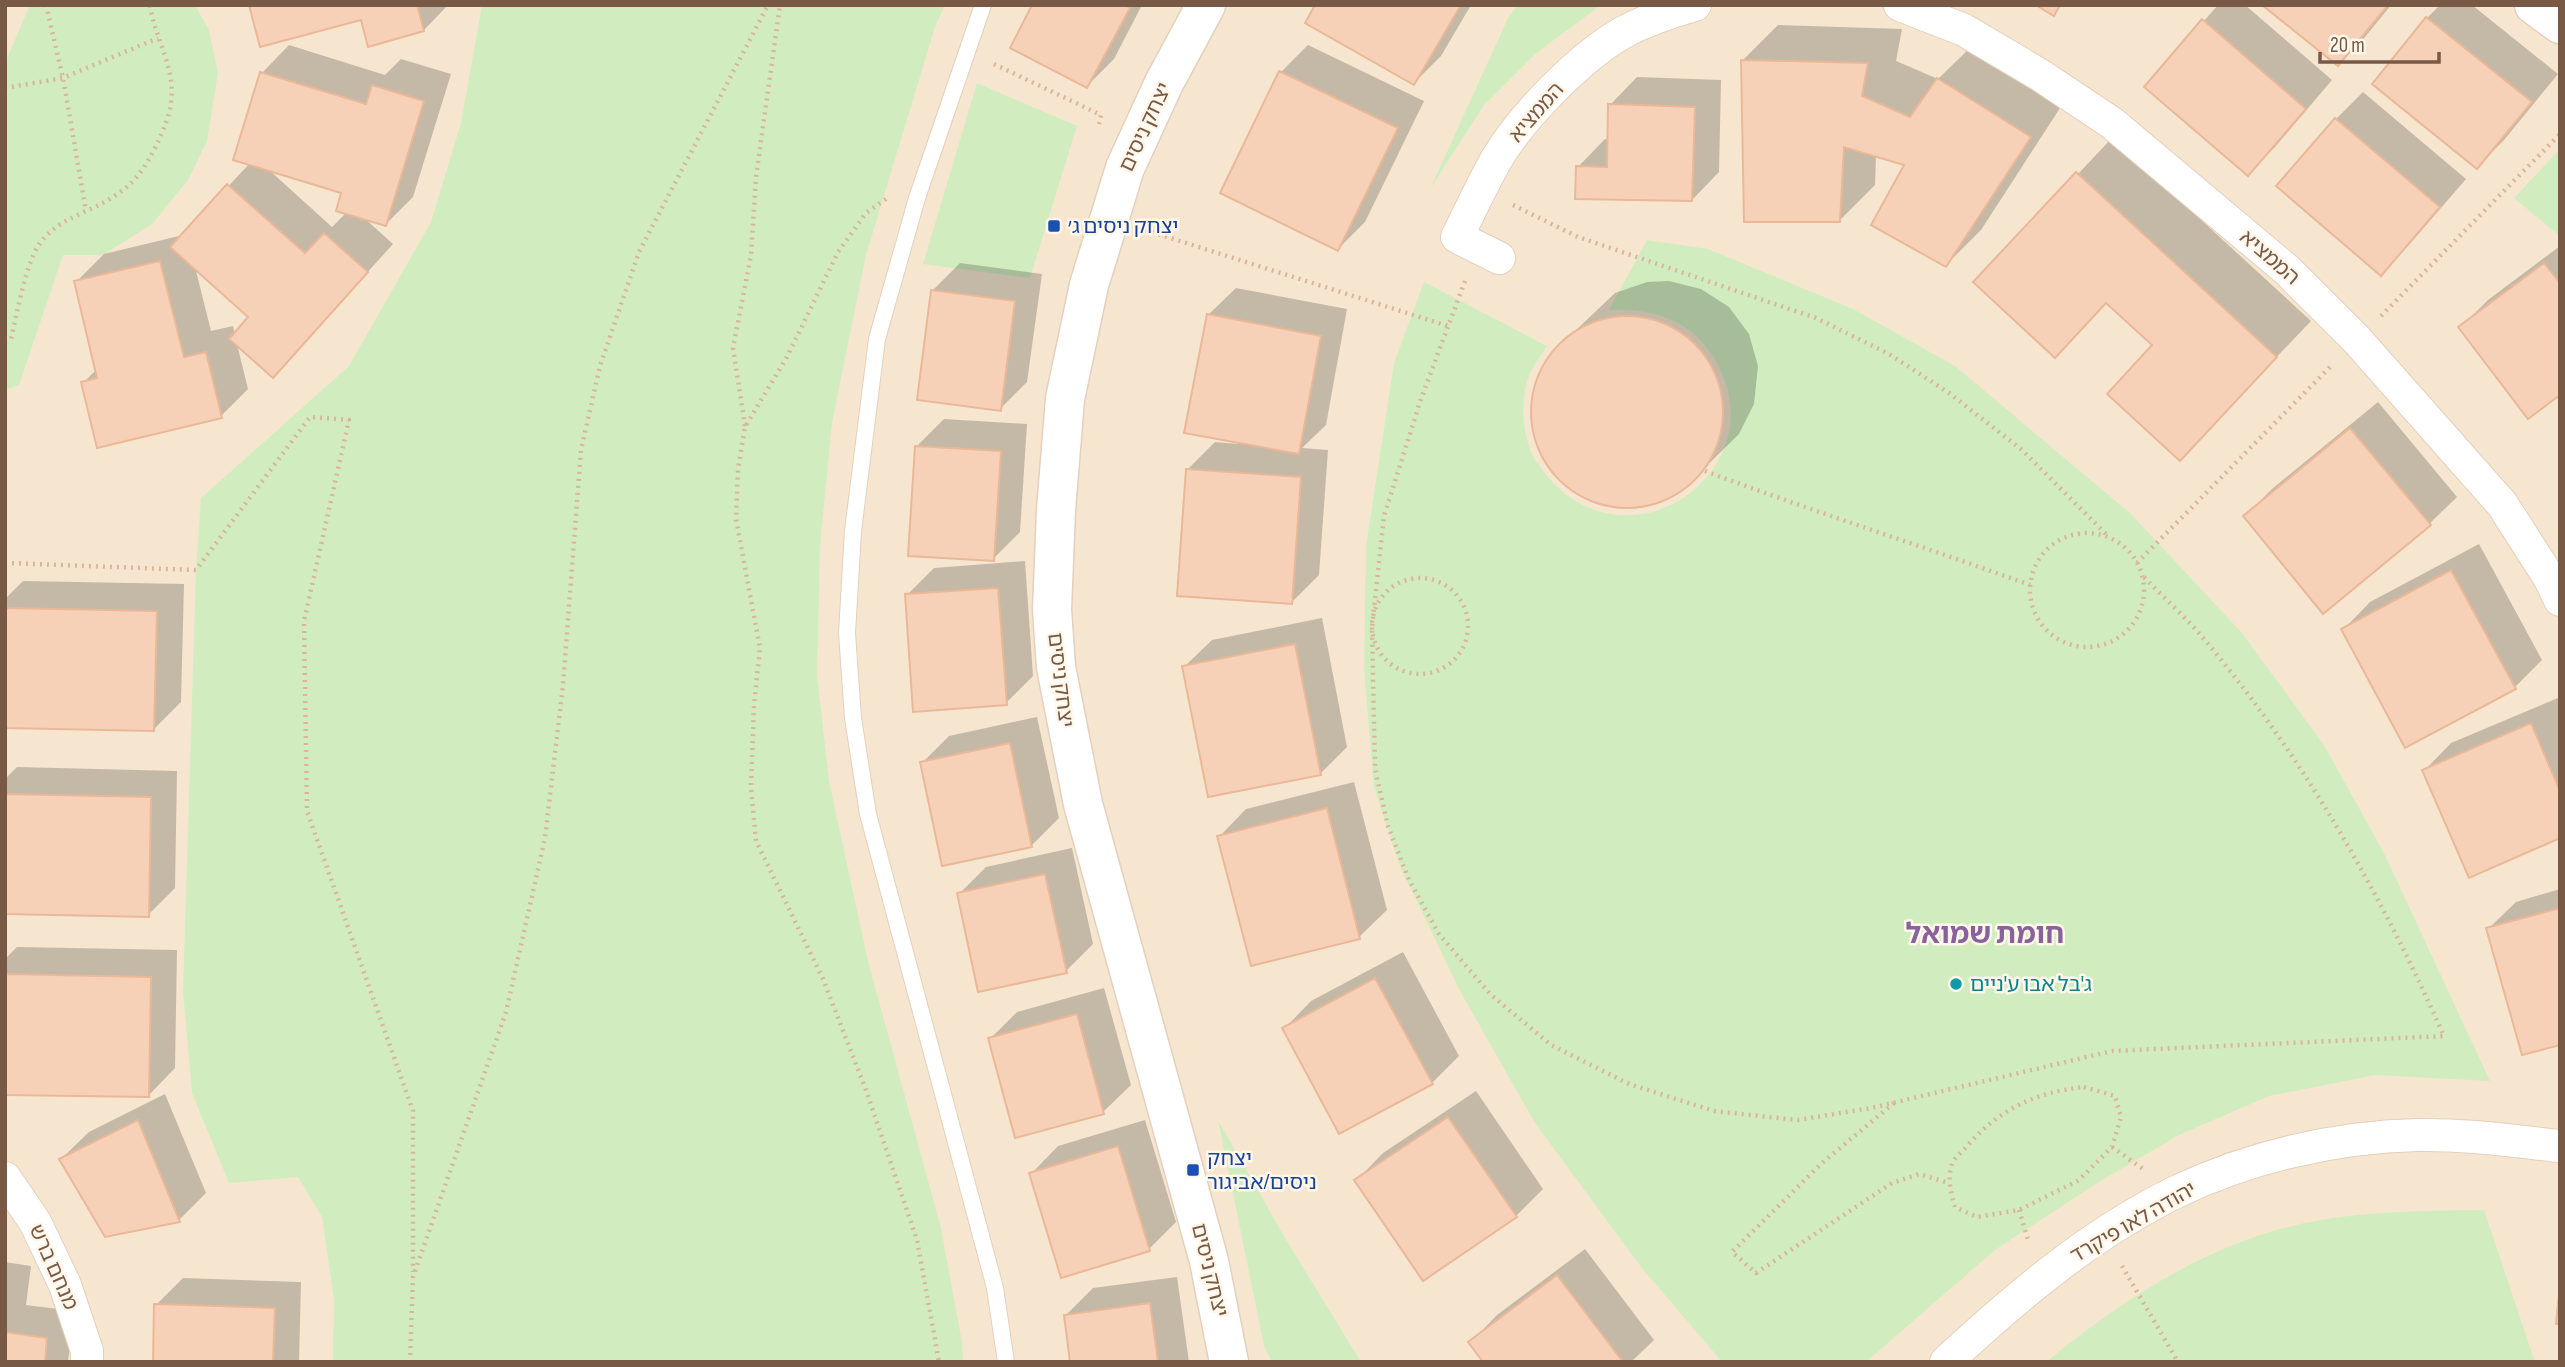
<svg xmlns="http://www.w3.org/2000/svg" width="2565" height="1367" font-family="'Sofia Sans Condensed','Noto Sans Hebrew',sans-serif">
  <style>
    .residential { fill: #f6e6d0 }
    .green { fill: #d1edc0 }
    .shadow { fill: #0003; fill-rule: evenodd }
    .building { fill: #f6d1b8; stroke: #eab897; stroke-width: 2 }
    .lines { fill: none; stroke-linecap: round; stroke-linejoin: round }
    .service-casing { stroke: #e3d0bd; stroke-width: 18 }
    .minor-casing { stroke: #e3d0bd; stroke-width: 34 }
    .tertiary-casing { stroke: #e3d0bd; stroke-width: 41 }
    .path { stroke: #dbb59b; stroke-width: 4.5; stroke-dasharray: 2 5; stroke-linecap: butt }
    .service { stroke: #fff; stroke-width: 16 }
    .minor { stroke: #fff; stroke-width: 32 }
    .tertiary { stroke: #fff; stroke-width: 38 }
    .transit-dot { fill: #1a4fb4; stroke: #fff7ea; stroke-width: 2.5 }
    .culture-dot { fill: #0f9aa8; stroke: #fff7ea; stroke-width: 2.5 }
    .labels { text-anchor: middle; stroke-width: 5; stroke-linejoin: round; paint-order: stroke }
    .street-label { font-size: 21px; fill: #785946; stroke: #fff7ea }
    .transit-label { font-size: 21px; fill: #164399; stroke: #fff7ea; text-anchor: start }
    .culture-label { font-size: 21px; fill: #0d838f; stroke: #fff7ea; text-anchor: start }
    .district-label { font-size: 28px; font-weight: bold; fill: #89619c; stroke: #fff7ea }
  </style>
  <rect width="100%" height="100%" fill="#fef4e2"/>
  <rect class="residential" x="5" y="5" width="2555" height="1357"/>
  <g class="green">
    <path d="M30,5h165l14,25 9,43 -11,68 -19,39 -36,44 -49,31h-40l-44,130 -14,5v-327z"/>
    <path d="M482,5h463l-10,22 -69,228 -34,168 -12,123 -3,129 12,106 39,180 73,267 21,114 1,20h-630l1,-62 -12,-83 -24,-40 -69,6 -37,-90 -9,-102 13,-421 5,-72 148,-132 82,-144 30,-99z"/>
    <path d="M1518,5h83l-66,49 -51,51 -54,84 78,-171z"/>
    <path d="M977,83l100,43 -47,152 -107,-14z"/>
    <path d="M2560,149v87l-46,-38z"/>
    <path d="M1647,240l61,9 145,60 102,57 175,147 112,120 82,112 60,108 106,228 -115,-6 -106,21 -90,39 -82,48 -102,67 -129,112h-144l-81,-95 -106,-144 -75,-132 -60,-125 -26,-79 -10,-118 2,-123 28,-183 30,-81 123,64c-6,10 -15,21 -19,32 -8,26 -6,63 10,86 84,123 254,1 170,-115 -23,-32 -62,-41 -99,-39z"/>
    <path d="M1218,1120l67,118 76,124h-89l-8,-16z"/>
    <path d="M2484,1210l51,152h-489c71,-58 156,-115 246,-136 62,-15 128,-15 192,-16z"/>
  </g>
  <g class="shadow">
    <path d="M251,5h197l-24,25 -62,-12z"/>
    <path d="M1034,5h108l-28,54 -27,27z"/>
    <path d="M1317,5h154l-30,51 -27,27z"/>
    <path d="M2218,5h27l87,75 -57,67 -27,27 -102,-87z"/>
    <path d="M2265,5h126l-26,32 -27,27z"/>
    <path d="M2440,5h32l86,69 -54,66 -27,27 -50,-149z"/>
    <path d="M1778,25l124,4 -6,32 42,18 36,-35 90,58 -83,128 -35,35 -40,-101 -30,-9 -1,30 -35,35 -98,-159z"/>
    <path d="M289,45l96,30 16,-16 50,15 -38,123 -27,27 -23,-7 30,27 -94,104 -62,-4 11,45 -27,27 -138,-33 14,-14 -21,-87 28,-28 79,-19 67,-72 12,-90zM268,169l75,23 4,20 -15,15zM195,267l56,50 -16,18 -2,-9 -22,5z"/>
    <path d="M1308,45l116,56 -59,121 -27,27 -57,-177z"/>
    <path d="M1637,77l84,3 -2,92 -27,28 -114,-33 27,-28 4,1 1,-35z"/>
    <path d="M2363,92l103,87 -58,67 -28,27 -102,-87 58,-67z"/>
    <path d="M2112,138l199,183 -131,137 -25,-113 -48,-43 -52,54 -79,-74z"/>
    <path d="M2560,246v146l-99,-65 27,-27z"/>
    <path d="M960,263l82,11 -15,108 -27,27 -67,-119z"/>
    <path d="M1669,281l32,8 28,18 20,27 9,32 -4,38 -15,30 -60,59 -31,12 -32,2 -32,-9 -27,-20 -18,-27 -8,-39 6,-32 17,-29 61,-58 32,-11z"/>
    <path d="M1236,288l111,21 -21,116 -24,23 26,2 -9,125 -27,27 -104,-133 27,-27 23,2 -30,-129z"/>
    <path d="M2378,402l79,95 -28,27 -184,-8 27,-27z"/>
    <path d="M944,419l83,5 -7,108 -27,27 -76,-113z"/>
    <path d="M2479,544l63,116 -27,27 -172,-57 27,-28z"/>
    <path d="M1025,561l8,115 -27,27 -99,-108 27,-27z"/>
    <path d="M23,581l161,3 -3,118 -27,27 -149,-3v-127z"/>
    <path d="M1322,618l25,129 -27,27 -136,-107 28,-27z"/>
    <path d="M2558,698l2,138 -136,-65 27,-28z"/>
    <path d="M1037,717l22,101 -28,28 -109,-83 27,-27z"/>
    <path d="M17,767l160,4 -2,117 -27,27 -143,-3v-133z"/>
    <path d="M1354,782l33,128 -28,27 -140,-100 27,-28z"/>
    <path d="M1072,848l21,96 -27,27 -107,-77 27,-27z"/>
    <path d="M2560,889v154l-72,-114 28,-27z"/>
    <path d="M17,947l160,3 -2,118 -27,28 -143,-3v-134z"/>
    <path d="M1403,952l56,104 -27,27 -148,-54 27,-28z"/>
    <path d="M1104,988l27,97 -28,27 -113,-73 27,-27z"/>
    <path d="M1476,1091l67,98 -27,27 -160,-35 27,-28z"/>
    <path d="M165,1094l41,99 -27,27 -73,15 -45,-76 28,-27z"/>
    <path d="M1145,1120l31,102 -27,27 -118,-75 27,-28z"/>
    <path d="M1585,1249l69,91 -23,22h-146l-15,-19 27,-28z"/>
    <path d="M5,1262l26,4 -5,39 48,6 -6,51h-63z"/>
    <path d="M1177,1277l12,85h-117l-6,-47 27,-27z"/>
    <path d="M183,1278l118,4 -2,80h-145l2,-57z"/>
  </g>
  <g class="building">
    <path d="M249,5h168l7,26 -56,16 -7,-27 -101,27z"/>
    <path d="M1032,5h93l5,3 -43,80 -77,-40z"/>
    <path d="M1315,5h146l-47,80 -109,-62z"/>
    <path d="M2036,5h24l-6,11z"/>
    <path d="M2262,5h126l-50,61z"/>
    <path d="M2426,17l106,85 -55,67 -105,-85z"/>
    <path d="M2202,19l104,90 -58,67 -104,-89z"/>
    <path d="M1741,60l127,3 -6,33 48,21 27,-39 94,59 -85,130 -75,-42 33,-60 -60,-18 -4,75h-96z"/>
    <path d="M1279,71l119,57 -60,123 -118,-58z"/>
    <path d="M260,72l106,32 6,-19 52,16 -38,125 -50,-15 5,-18 -108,-33z"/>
    <path d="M1608,104l87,3 -3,94 -117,-2 1,-33 31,1z"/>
    <path d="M2335,118l105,89 -59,69 -105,-90z"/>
    <path d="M2076,172l201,185 -97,104 -73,-67 45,-49 -46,-42 -51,55 -82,-76z"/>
    <path d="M227,184l78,69 19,-20 44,39 -95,106 -44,-39 19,-22 -78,-70z"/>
    <path d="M160,261l24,96 22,-5 16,66 -125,30 -16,-66 16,-4 -23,-97z"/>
    <path d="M2544,263l16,20v112l-32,24 -70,-92z"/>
    <path d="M931,290l84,11 -14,110 -84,-11z"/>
    <path d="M1207,314l114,22 -22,118 -115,-21z"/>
    <circle cx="1627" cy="412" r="96"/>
    <path d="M2350,428l81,97 -108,89 -80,-98z"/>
    <path d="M915,446l86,5 -7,110 -86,-5z"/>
    <path d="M1186,469l115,8 -9,127 -115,-8z"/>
    <path d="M2451,570l65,119 -111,59 -64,-119z"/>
    <path d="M998,588l9,117 -94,7 -8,-118z"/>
    <path d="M5,608l152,3 -3,120 -149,-3z"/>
    <path d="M1295,644l26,131 -113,22 -26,-131z"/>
    <path d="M2531,723l29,68v47l-91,40 -47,-108z"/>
    <path d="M1010,743l22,104 -90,19 -22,-104z"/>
    <path d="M5,794l146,3 -2,120 -144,-3z"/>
    <path d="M1327,808l33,131 -109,27 -34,-130z"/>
    <path d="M1045,874l22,99 -89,19 -21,-99z"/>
    <path d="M2560,908v137l-38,10 -36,-127z"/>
    <path d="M5,974l146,3 -2,120 -144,-2z"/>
    <path d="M1375,978l58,106 -94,50 -57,-106z"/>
    <path d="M1077,1014l27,100 -89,24 -27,-100z"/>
    <path d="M1448,1117l69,100 -94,64 -69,-101z"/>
    <path d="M138,1120l42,102 -75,15 -46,-78z"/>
    <path d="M1118,1146l32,105 -89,27 -32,-105z"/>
    <path d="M1557,1275l66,87h-140l-15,-20z"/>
    <path d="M2560,1284v40h-4z"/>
    <path d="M1150,1303l8,59h-88l-6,-47z"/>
    <path d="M154,1304l121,4 -2,54h-120z"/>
    <path d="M5,1332l42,6 -2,24h-40z"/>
  </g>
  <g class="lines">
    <g class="service-casing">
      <path id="service" d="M983,5l-66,193 -40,141 -24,192 -6,102 6,85 15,96 127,474 11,74"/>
    </g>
    <g class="minor-casing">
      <g id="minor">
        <path d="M1900,5l64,25 76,45 72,48 175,147 70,70 145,164 48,75 10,21"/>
        <path d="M1499,258l-42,-21c13,-26 25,-52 39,-77 25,-43 85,-104 128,-128 22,-12 47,-20 71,-27"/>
        <path d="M5,1178l30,44 30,63 22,66v11"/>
        <path d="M1946,1362c69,-64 144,-128 230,-170 73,-35 159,-55 241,-57 48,-1 96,6 143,11"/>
      </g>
    </g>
    <g class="tertiary-casing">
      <g id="tertiary">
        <path d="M1206,5l-42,78 -39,85 -36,117 -24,114 -9,111 -4,100 4,57 27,137 126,457 20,101"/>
        <path d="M2534,5l26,19"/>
      </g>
    </g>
    <g class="path">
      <path d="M46,5l17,73 23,133"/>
      <path d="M994,64l107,51 -2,9"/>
      <path d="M5,88l58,-10 95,-40"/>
      <path d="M886,199l-20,14 -28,39 -51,105 -42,70 -7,42 -2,50 24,129 -6,58 -3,81 5,54 67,138 43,111 51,150 22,122"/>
      <path d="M1513,205l65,32 238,81 73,36 60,39 73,57 87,87"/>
      <path d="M1145,230l303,96"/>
      <path d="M1465,281l-44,118 -37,117 -12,111 3,142 13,57 21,54 30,54 51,60 61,51 78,39 85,27 84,9 73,-12 241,-57 332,-15c-64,-144 -143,-284 -246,-404 -18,-20 -38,-38 -56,-57"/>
      <path d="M2381,316l179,-182"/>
      <path d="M5,341l6,-2c6,-25 14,-72 27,-93 15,-23 39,-30 61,-41 10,-5 23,-13 31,-21 17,-15 38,-58 41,-81 5,-35 -16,-64 -21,-98"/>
      <path d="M745,426l-12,-78 18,-93 5,-78 24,-172"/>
      <path d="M1705,471c107,40 217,75 325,114"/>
      <circle cx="2087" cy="590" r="57"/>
      <path d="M5,563l191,7 114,-153 39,3 -45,201 3,190 106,300v161"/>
      <path d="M2137,563l196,-199"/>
      <circle cx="1420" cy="626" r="48"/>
      <path d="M2084,1087l31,9 6,21 -9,30 -33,33 -60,30 -42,7 -22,-10c-4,-14 -8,-28 -3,-43 3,-7 12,-14 17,-20 32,-36 68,-52 115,-57z"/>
      <path d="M1894,1103l-72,60 -90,89 24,21 136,-90 27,-9 30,9"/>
      <path d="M2112,1147l31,22"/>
      <path d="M2019,1210l10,33"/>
      <path d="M2122,1266l56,96"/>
      <path d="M410,1362l3,-85 93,-265 39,-174 18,-153 18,-235 19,-84 39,-114 129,-247"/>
    </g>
    <use href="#service" class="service"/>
    <use href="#minor" class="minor"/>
    <use href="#tertiary" class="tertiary"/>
  </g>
  <g class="transit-dot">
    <rect x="1047" y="219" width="14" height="14" rx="3.5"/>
    <rect x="1186" y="1163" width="14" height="14" rx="3.5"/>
  </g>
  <circle class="culture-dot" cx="1956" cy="984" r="7"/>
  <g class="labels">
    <g class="street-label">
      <text transform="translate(1536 112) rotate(-49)" y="7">הממציא</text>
      <text transform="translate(1145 127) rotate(-65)" y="7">יצחק ניסים</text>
      <text transform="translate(2270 257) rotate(41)" y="7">הממציא</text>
      <text transform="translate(1061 680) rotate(83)" y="7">יצחק ניסים</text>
      <text transform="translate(2133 1222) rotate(-30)" y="7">יהודה לאו פיקרד</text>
      <text transform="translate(54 1267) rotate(66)" y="7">מנחם ברש</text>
      <text transform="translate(1210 1270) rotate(76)" y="7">יצחק ניסים</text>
    </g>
    <g class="transit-label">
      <text x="1068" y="233">יצחק ניסים ג׳</text>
      <text x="1207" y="1165">יצחק<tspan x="1207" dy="24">ניסים/אביגור</tspan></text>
    </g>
    <g class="culture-label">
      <text x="1970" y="991">ג'בל אבו ע'ניים</text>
    </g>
    <g class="district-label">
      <text x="1985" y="943">חומת שמואל</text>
    </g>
  </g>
  <rect width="2565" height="1367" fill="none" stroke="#785946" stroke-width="14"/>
  <path d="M2320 52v10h119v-10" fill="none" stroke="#785946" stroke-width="3.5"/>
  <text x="2330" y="52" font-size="21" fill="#785946" stroke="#fff7ea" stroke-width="5" paint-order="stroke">20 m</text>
</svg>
